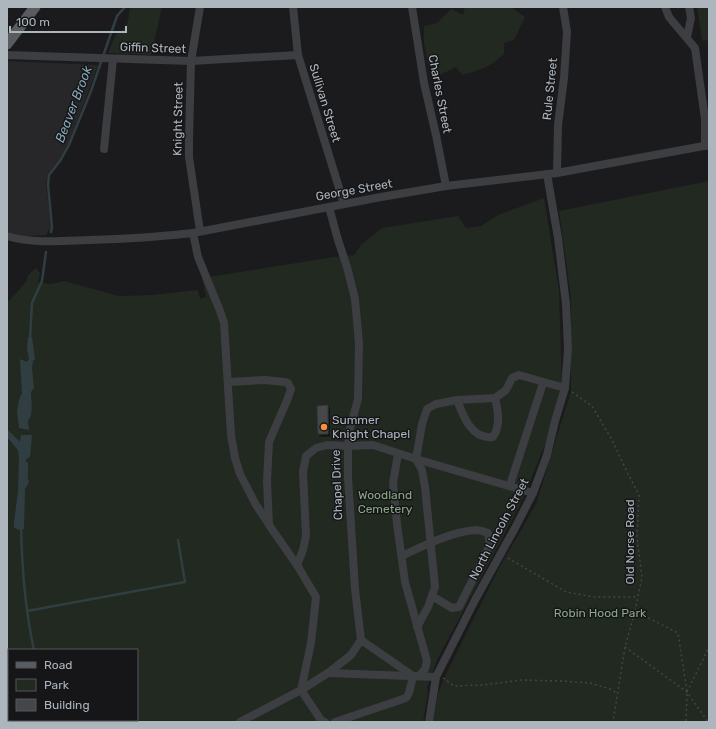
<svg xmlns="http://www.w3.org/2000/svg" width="716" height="729" font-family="Rubik,sans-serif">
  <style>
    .built { fill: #27272a }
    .green { fill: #212920; fill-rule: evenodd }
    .water { fill: #303e42 }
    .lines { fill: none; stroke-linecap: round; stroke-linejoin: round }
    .stream { stroke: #303e42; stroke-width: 2.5 }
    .building { fill: #45464a; stroke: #353639; filter: url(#shadow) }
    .path { stroke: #424549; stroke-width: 1.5; stroke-dasharray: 2 3; stroke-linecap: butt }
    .minor { stroke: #3c3e42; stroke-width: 8 }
    .major { stroke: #585c61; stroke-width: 11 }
    .poi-dot { fill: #f6903a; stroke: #161618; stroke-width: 1.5 }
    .labels { text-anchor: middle; stroke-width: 3; stroke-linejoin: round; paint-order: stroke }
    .street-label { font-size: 12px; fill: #adb5bd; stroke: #161618 }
    .poi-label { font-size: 12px; fill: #adb5bd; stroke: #161618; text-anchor: start }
    .park-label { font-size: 12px; fill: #89a884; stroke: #161618 }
    .water-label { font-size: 13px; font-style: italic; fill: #84aab8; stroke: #161618 }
  </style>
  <defs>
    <filter id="shadow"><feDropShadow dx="2" dy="2" stdDeviation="1" flood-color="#0009"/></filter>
  </defs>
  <rect width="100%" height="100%" fill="#1b1b1d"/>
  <path class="built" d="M7,61l91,4 -29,78 -10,18 -11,13 -2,11 5,41 -3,6 -2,3 -22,1 -17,-4z"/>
  <g class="green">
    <path d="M130,7h32l-11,48 -43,-2 8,-19 7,-4 3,-4 2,-5z"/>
    <path d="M465,7h46l14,10 -11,23 -10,3v11c-14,13 -23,16 -42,21l-6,-8 -16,8 -12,-11 -4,-21v-17l13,-3 14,-14 12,6z"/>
    <path d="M697,7h12v34l-7,-1z"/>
    <path d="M709,181v541h-276l5,-29 8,-19 53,-106 37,-64 35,-113v-93l-12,-87z"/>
    <path d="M544,198l15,92 3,98 -17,57 -25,60 -82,153 -11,29 1,4 -5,31h-416v-422l2,1 17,-19 2,-7 8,-7 4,5 -2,9 13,2 13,-3 55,15 32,-1 47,-5 2,9 6,-2 -4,-19 132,-21 20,-2 8,-11 20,-16 76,-12 8,12 15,-2 17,-11zM9,650h128v70h-128z"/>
  </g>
  <g class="water">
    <path d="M28,337h4l3,22 -2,2 -1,7 2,20 -3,4c0,10 3,21 -3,29l1,9 -10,-2 -2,-17 2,-11 3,-7 -2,-34 7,3 2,-3 -2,-10z"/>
    <path d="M7,429l13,13 1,-7h11l-2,22 -4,2v3l2,1c1,6 -2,13 1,19l-4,7 -1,40 -4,1 -6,-2v-5l4,-32 1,-33 -1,-8 -11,-13z"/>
  </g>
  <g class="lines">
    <g class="stream">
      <path d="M51,232l1,-5 -4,-42 1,-10 11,-14 9,-16 22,-54 26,-75 8,-9"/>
      <path d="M30,339l2,-36 10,-22 4,-29"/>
      <path d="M21,527c1,42 4,83 13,123"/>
      <path d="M27,611l158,-29 -7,-42"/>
      <path d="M51,720l1,2"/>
    </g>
  </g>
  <path class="building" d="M328,405v29h-10l-1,-28z"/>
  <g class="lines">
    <g class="path">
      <path d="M572,392l20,14 20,34 16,34 11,21 -2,43 5,39 -7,34 -10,36 -12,75"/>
      <path d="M508,558l58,34 28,5h44"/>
      <path d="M635,611l43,22 9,59 -1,30"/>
      <path d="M625,647l62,45 21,30"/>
      <path d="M443,678l11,8 29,-1 39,-5 40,1 28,2 20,6 7,4"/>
      <path d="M687,692l22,-45"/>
    </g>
    <g class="minor">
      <path d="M293,7l5,48 46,149"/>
      <path d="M412,7l12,76 12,52 10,51"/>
      <path d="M665,7l4,10 26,31 10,71v27"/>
      <path d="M687,37l4,-19 -2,-11"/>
      <path d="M7,55l184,6 107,-6"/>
      <path d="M104,149l9,-90"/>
      <path d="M557,173l1,-48 6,-47 3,-46 -4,-25"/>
      <path d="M200,231l-11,-74v-18l2,-78 9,-54"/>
      <path d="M193,233l5,24 22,54 4,12 7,112 4,23 5,16 16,31 12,18"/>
      <path d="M7,236c27,8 55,5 82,4 35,-1 69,-3 104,-7l188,-36 65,-11 111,-13 152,-28"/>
      <path d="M228,382l37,-2 20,2 3,1 3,6 -3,9 -19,44 -2,39 2,44 28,40 19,32 -5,46 -10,47 20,30 4,2"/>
      <path d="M457,400c6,16 15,40 36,37 8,-11 5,-27 2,-39"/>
      <path d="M398,454l-5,29 4,41 8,58 22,79 -2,8 -6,7"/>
      <path d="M510,485l33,-102"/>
      <path d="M402,556c20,-10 51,-25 74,-26 4,0 9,2 12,3l2,12 -31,62 -7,1 -20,-12"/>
      <path d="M297,565l6,-15 3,-14 -3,-64 3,-16 10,-8 11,-3 21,1 25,-1 43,14 117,34"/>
      <path d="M417,627l11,-20 7,-20 -10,-100 -3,-17 -6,-11 6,-35 5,-15 9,-5 21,-4 38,-2 11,-8 6,-12 7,-3 46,13"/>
      <path d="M328,673l108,4"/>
      <path d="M240,722l61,-32 27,-17 23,-18 10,-15 -6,-51 -7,-112v-31l1,-14 9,-33 1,-56 -4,-44 -8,-32 -9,-27 -9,-33"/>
      <path d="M335,722l71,-24 3,-5 4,-17 -52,-36"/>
      <path d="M429,722l7,-45 39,-77 40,-72 18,-35 14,-38 8,-34 10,-33 3,-39 -2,-45 -8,-66 -11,-64"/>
    </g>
    <path class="major" d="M7,44l28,-37"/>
  </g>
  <circle class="poi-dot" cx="324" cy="427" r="4"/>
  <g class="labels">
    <g class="street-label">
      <text transform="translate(153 48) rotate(2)" y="4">Giffin Street</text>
      <text transform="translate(550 89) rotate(-84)" y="4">Rule Street</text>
      <text transform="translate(440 94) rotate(79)" y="4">Charles Street</text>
      <text transform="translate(325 103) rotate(73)" y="4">Sullivan Street</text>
      <text transform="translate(178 119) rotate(-89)" y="4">Knight Street</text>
      <text transform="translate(354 190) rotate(-10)" y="4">George Street</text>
      <text transform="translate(337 485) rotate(-92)" y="4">Chapel Drive</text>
      <text transform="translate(499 529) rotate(-62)" y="4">North Lincoln Street</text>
      <text transform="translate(630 542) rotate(-90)" y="4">Old Norse Road</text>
    </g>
    <g class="poi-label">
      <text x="332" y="424">Summer<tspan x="332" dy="14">Knight Chapel</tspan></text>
    </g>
    <g class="park-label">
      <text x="385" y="499">Woodland<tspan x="385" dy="14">Cemetery</tspan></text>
      <text x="600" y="617">Robin Hood Park</text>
    </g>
    <g class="water-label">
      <text transform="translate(73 104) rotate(-69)" y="5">Beaver Brook</text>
    </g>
  </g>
  <rect width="716" height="729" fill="none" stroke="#adb5bd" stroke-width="16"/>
  <rect x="8" y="649" width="130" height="72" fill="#161618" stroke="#52565a"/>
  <rect x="16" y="662" width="20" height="6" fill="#585c61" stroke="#52565a"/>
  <text x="44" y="669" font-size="12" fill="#adb5bd">Road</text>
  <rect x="16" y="679" width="20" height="12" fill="#212920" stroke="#52565a"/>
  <text x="44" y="689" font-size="12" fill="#adb5bd">Park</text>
  <rect x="16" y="699" width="20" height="12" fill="#45464a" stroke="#52565a"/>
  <text x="44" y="709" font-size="12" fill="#adb5bd">Building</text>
  <path d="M10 26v6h116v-6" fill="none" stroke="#adb5bd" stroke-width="2"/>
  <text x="16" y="26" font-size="12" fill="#adb5bd" stroke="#161618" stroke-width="3" paint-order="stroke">100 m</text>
</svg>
